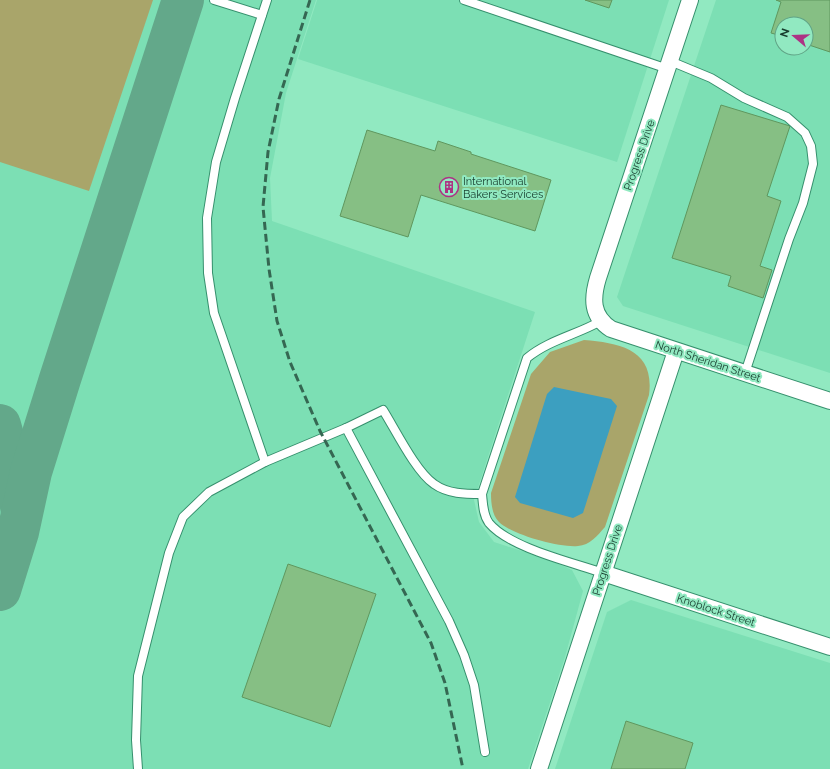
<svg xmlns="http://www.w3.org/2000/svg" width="830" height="769" font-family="Raleway,sans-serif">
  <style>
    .built { fill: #7cdfb4; fill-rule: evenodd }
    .green { fill: #a9a56a }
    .water { fill: #3c9fc0 }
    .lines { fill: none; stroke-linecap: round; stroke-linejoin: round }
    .taxiway { stroke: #63a88a; stroke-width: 42 }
    .building { fill: #86bf84; stroke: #5f975e }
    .service-casing { stroke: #36906d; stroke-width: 10 }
    .minor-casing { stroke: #36906d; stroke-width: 18 }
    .service { stroke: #fff; stroke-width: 8 }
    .minor { stroke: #fff; stroke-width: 16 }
    .rail { stroke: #356752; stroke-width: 3; stroke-dasharray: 8 4; stroke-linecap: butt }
    .labels { text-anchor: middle; stroke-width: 4; stroke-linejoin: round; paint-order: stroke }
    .street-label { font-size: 11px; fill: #173c2d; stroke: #91e9c1 }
    .poi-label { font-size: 11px; fill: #173c2d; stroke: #91e9c1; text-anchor: start }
  </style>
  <rect width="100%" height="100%" fill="#91e9c1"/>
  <g class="built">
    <path d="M0,0h316l-30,93 -16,85 2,43 263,91 -61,188 5,22 15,20 53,17 25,11 11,21 -18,66 -37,112h-528z"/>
    <path d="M317,0h352l-52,162 -319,-103z"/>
    <path d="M716,0h114v373l-207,-67 -6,-9zM782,24h24v24h-24z"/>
    <path d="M631,600l199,63v106h-275l52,-157z"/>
  </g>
  <g class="green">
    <path d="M0,0h153l-64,191 -89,-29z"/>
    <path d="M584,340c37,3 71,10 65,55l-44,132c-8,9 -15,18 -27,19 -18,2 -66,-11 -79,-24 -7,-7 -8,-19 -8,-29l40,-119 19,-22z"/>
  </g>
  <path class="water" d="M554,387l57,12 6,7 -34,107 -10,5 -53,-15 -5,-6 32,-103z"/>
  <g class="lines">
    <g class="taxiway">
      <path d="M0,425l20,72 1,10"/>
      <path d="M0,590l18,-58 13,-60 29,-93 123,-379"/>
    </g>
  </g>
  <g class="building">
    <path d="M585,0h27l-3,8z"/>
    <path d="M776,0h54v52l-24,-8v-20h-24v12l-11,-3 10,-31z"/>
    <path d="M721,105l69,21 -23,70 14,5 -21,65 12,4 -9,28 -35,-12 3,-10 -59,-18z"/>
    <path d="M367,130l68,21 3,-10 33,11v2l80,26 -16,51 -114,-36 -13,42 -68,-21z"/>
    <path d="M288,564l88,30 -46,133 -88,-30z"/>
    <path d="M626,721l67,22 -8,26h-74z"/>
  </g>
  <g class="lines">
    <g class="service-casing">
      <g id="service">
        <path d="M214,0l48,15"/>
        <path d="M464,0l204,69"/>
        <path d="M670,61l41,17 33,20 43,19 18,16 6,13 2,18 -10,39 -14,36 -44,134"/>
        <path d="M601,321c-25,14 -52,19 -74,37l-45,136c1,10 1,21 7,29 21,25 82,39 114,50"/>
        <path d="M346,428l103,193 15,34 10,30 11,67"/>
        <path d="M265,462l-51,-149 -6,-40 -1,-55 9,-56 19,-64 32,-98"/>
        <path d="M138,769l-2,-29 2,-64 31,-123 14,-36 26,-25 56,-30 81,-34 37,-18c12,19 33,62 51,74 14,10 31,10 48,10"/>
      </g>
    </g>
    <g class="minor-casing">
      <g id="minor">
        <path d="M690,0l-92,278c-6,20 -7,38 13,51l219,72"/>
        <path d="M603,573l227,74"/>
        <path d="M539,769l137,-418"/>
      </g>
    </g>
    <use href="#service" class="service"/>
    <use href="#minor" class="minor"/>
    <path class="rail" d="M310,0l-31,99 -11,53 -5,55 6,62 8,52 13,41 30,69 111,212 14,40 18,86"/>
  </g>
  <defs>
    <g id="building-ring" transform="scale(1)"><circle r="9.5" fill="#91e9c1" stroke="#ad3284" stroke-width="1.5"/><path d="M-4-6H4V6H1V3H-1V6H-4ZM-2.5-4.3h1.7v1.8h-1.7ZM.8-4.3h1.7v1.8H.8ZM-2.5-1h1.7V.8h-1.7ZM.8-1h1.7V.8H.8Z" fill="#ad3284"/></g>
  </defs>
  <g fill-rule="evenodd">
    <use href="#building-ring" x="449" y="187"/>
  </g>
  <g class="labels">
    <g class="street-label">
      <text transform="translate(639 155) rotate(-71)" y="4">Progress Drive</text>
      <text transform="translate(708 361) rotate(18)" y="4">North Sheridan Street</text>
      <text transform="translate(607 560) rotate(-72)" y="4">Progress Drive</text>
      <text transform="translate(716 610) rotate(18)" y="4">Knoblock Street</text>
    </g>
    <g class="poi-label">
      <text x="463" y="185">International<tspan x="463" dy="13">Bakers Services</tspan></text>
    </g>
  </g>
  <g transform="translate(794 36) rotate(289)"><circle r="19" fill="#91e9c1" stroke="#60a486"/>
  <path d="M0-3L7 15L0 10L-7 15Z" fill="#ad3284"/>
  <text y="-6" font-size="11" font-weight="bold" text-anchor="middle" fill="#173c2d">N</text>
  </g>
</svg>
